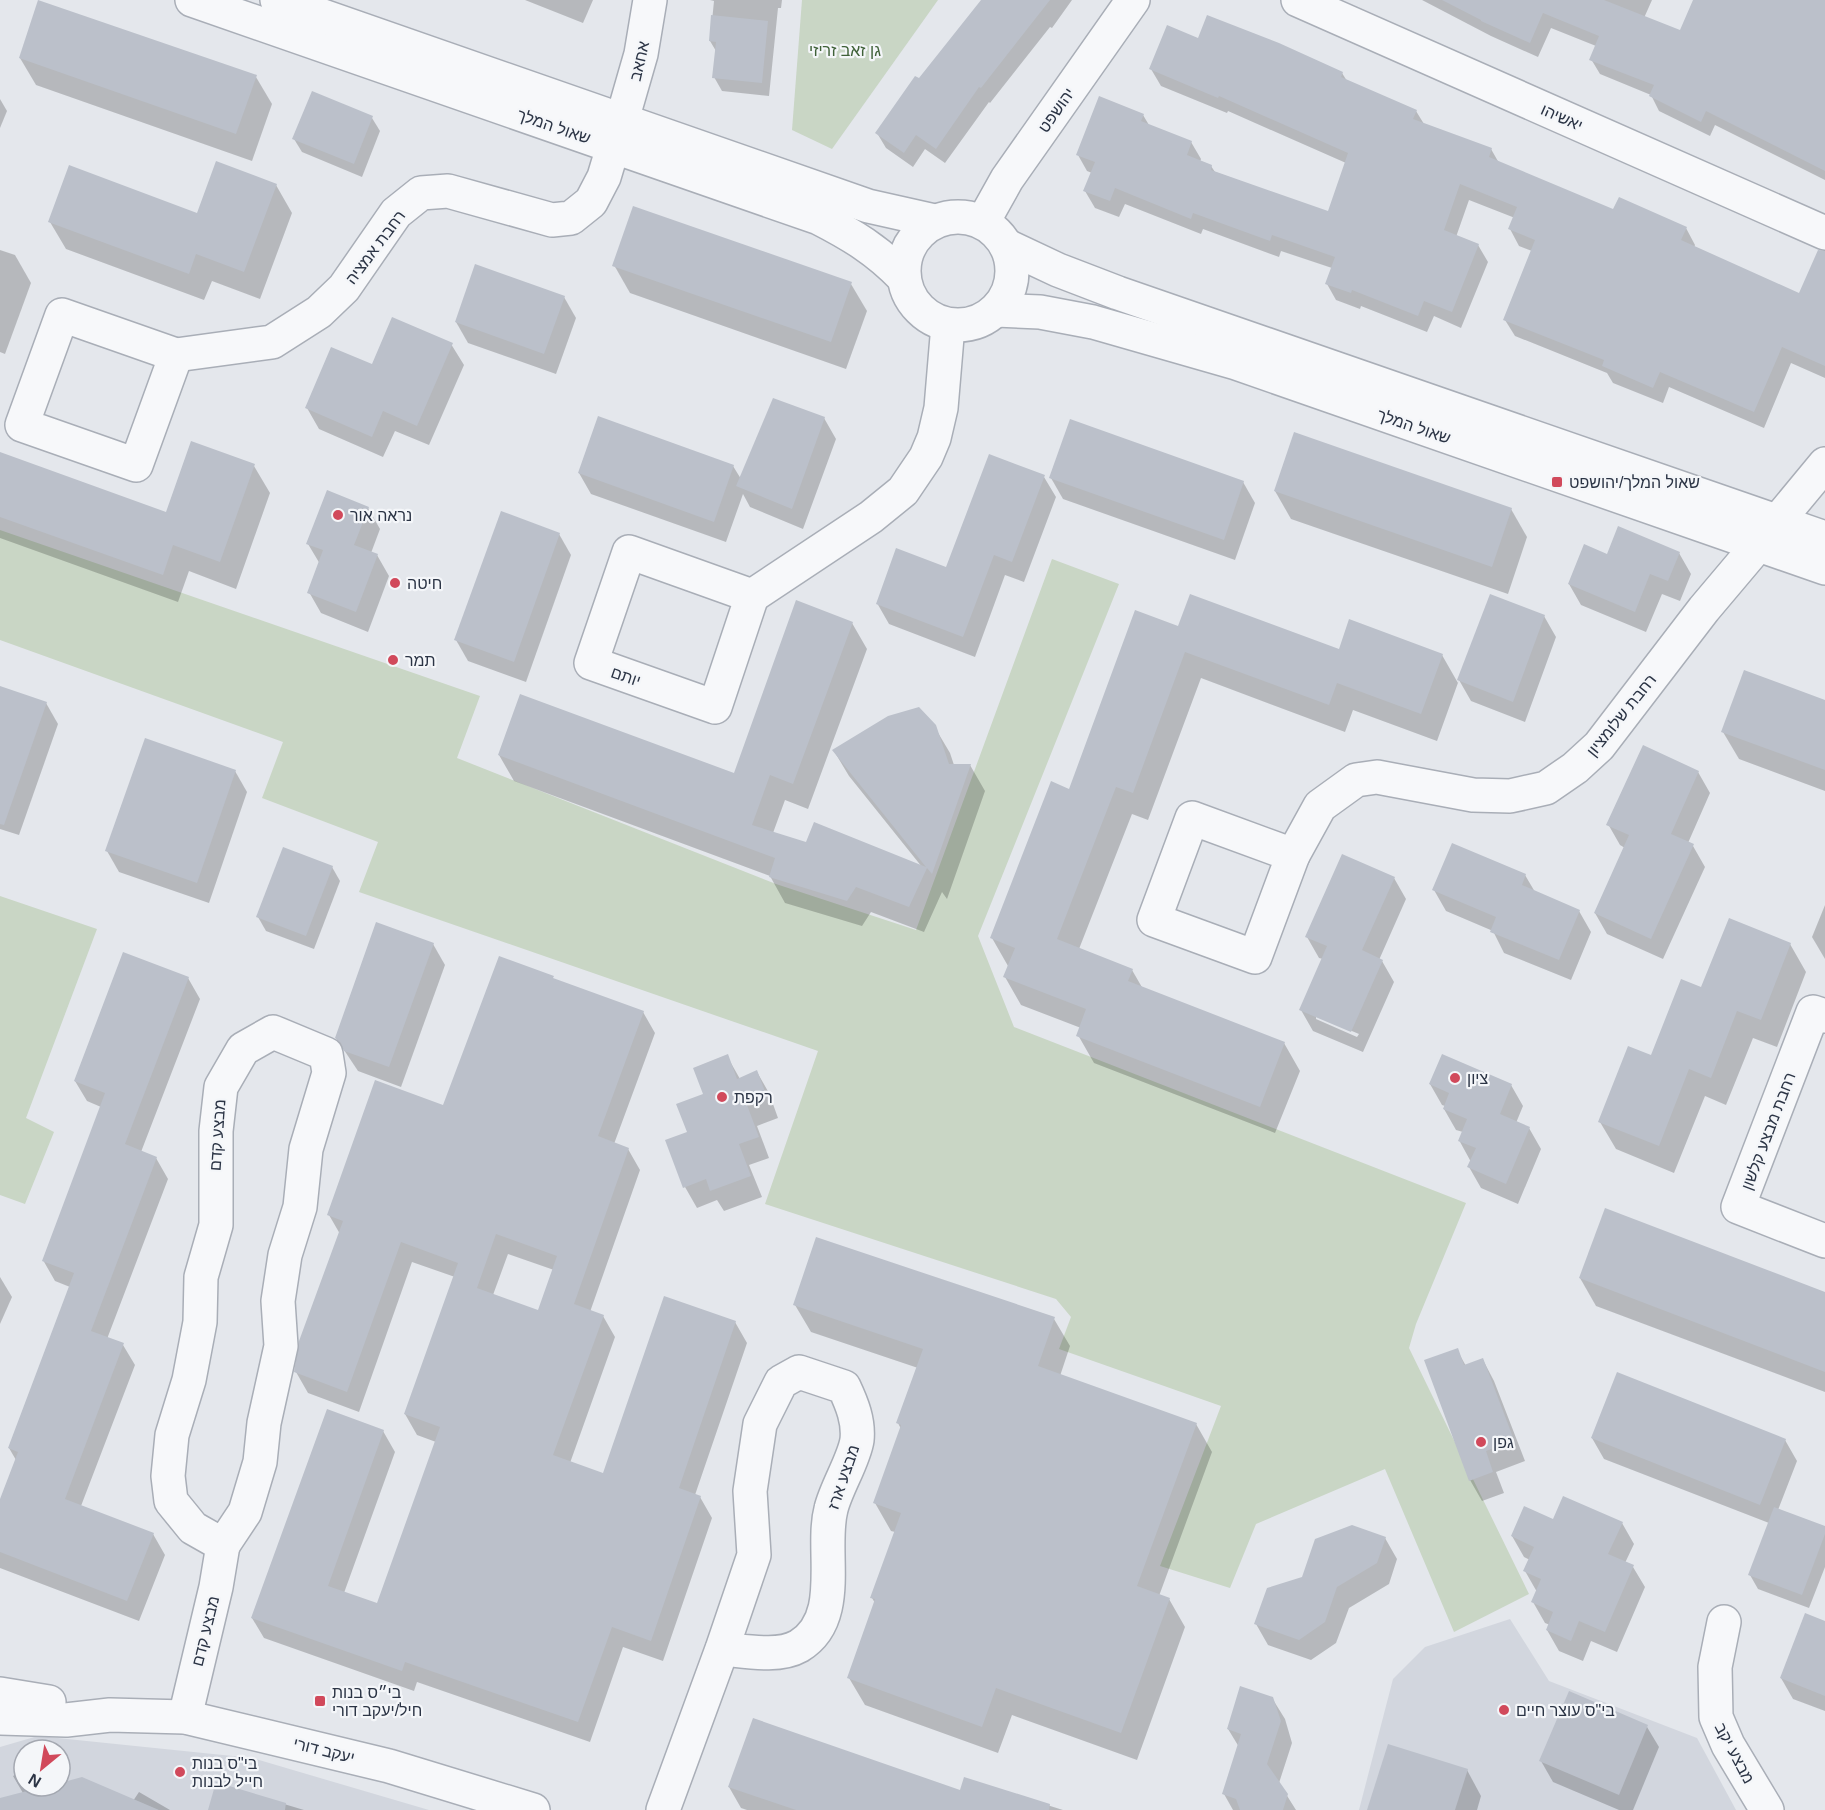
<svg xmlns="http://www.w3.org/2000/svg" width="1825" height="1810" font-family="Helvetica,'Noto Sans Hebrew',sans-serif">
  <style>
    .built { fill: #d2d6de; fill-rule: evenodd }
    .green { fill: #c9d6c5 }
    .shadow { fill: #0003; fill-rule: evenodd }
    .building { fill: #bbc0ca; fill-rule: evenodd }
    .lines { fill: none; stroke-linecap: round; stroke-linejoin: round }
    .minor-casing { stroke: #a9aeb7; stroke-width: 36 }
    .minor { stroke: #f7f8fa; stroke-width: 33 }
    .poi-dot { fill: #d1495b; stroke: #f4f6f9; stroke-width: 2 }
    .labels { text-anchor: middle; stroke-width: 4.5; stroke-linejoin: round; paint-order: stroke }
    .park-label { font-size: 16px; fill: #3f6138; stroke: #f4f6f9 }
    .street-label { font-size: 16px; fill: #2b3445; stroke: #f4f6f9 }
    .poi-label { font-size: 16px; fill: #2b3445; stroke: #f4f6f9; text-anchor: start }
  </style>
  <rect width="100%" height="100%" fill="#e4e7ec"/>
  <g class="built">
    <path d="M1510,1619l39,62 148,57 39,72h-377l34,-131 32,-32z"/>
    <path d="M38,1736l214,22 177,52h-429v-63zM24,1750h36v36h-36z"/>
  </g>
  <g class="green">
    <path d="M802,0h136l-106,149 -40,-19z"/>
    <path d="M0,530l480,166 -23,62 319,126 140,46 136,-371 67,25 -141,352 36,91 452,176 -50,121 -7,24 120,246 -75,38 -69,-163 -129,55 -26,64 -70,-22 61,-160 -162,-57 12,-32 -15,-18 -291,-95 53,-153 -459,-159 19,-50 -116,-44 21,-56 -283,-102z"/>
    <path d="M0,896l97,33 -71,189 28,14 -29,72 -25,-9z"/>
  </g>
  <g class="shadow">
    <path d="M525,0h68l-10,23z"/>
    <path d="M710,0h72l-1,8h-3l-9,88 -47,-5 -8,-14 2,-26 -6,-10 4,-40z"/>
    <path d="M983,0h89l-20,28 -2,-1 -60,76 -1,-1 -44,61 -20,-14 -12,18 -27,-19 -9,-15z"/>
    <path d="M1422,0h230l-8,18 36,14 15,-32h130v180l-110,-55 -5,11 -51,-25 -8,-16 -51,-21 -9,-15 5,-13 -45,-18 -13,29 -47,-21z"/>
    <path d="M1199,40l143,33 5,8 69,30 8,13 67,25 8,14 115,48 72,17 9,17 -1,3 106,47 25,-17v100l-34,-15 -27,65 -95,-41 -6,16 -50,-20 -6,-10 -92,-37 -10,-16 27,-69 -13,-5 -9,-17 5,-11 -46,-18 -13,37 22,8 10,17 -27,66 -27,-12 -7,16 -66,-26 -1,3 -24,-9 -9,-16 5,-16 -51,-17 -2,6 -76,-28 -2,5 -76,-30 -6,13 -24,-9 -10,-17 7,-18 -5,-2 -9,-16 65,-40 6,10 42,17 10,17 -1,3 11,4 4,6 114,41 17,-50 -118,-52 -1,2 -66,-27 -10,-17z"/>
    <path d="M20,58l236,19 16,27 -20,57 -216,-76z"/>
    <path d="M313,93l59,25 8,13 -18,46 -60,-25 -8,-13z"/>
    <path d="M0,99l7,12 -7,17z"/>
    <path d="M276,185l16,28 -32,86 -48,-18 -8,19 -138,-51 -16,-27 148,-8z"/>
    <path d="M0,250l15,5 16,28 -26,71 -5,-2z"/>
    <path d="M614,265l237,19 16,27 -21,58 -216,-76z"/>
    <path d="M564,297l12,21 -20,56 -88,-31 -12,-21z"/>
    <path d="M451,344l13,21 -35,80 -34,-14 -12,26 -64,-28 -12,-21 66,-42z"/>
    <path d="M824,418l12,21 -33,90 -53,-22 -7,-13 -17,48 -135,-48 -12,-21 154,-7 8,13z"/>
    <path d="M0,454l167,60 87,-48 16,27 -34,96 -47,-18 -11,31 -178,-64z"/>
    <path d="M1044,477l12,20 -32,85 -19,-7 -30,82 -86,-33 -12,-21 70,-34z"/>
    <path d="M1051,478l192,4 12,21 -20,57 -172,-61z"/>
    <path d="M1275,491l236,18 16,28 -19,57 -217,-75z"/>
    <path d="M368,508l12,21 -9,24 6,2 12,21 -21,56 -47,-19 -12,-21 11,-28 -12,-20z"/>
    <path d="M559,534l12,21 -45,127 -58,-21 -12,-21z"/>
    <path d="M1679,553l12,21 -11,27 -18,-7 -16,38 -65,-27 -12,-21 39,-28z"/>
    <path d="M1491,596l53,20 12,21 -31,85 -54,-21 -12,-21 -22,61 -84,-31 -8,22 -144,-54 -53,142 -16,-6 -53,135 53,21 11,19 141,54 16,28 -25,62 -181,-70 -16,-28 3,-7 -60,-23 -16,-28 3,-11 -16,-28 78,-147 109,-163 160,23 103,4 16,28z"/>
    <path d="M852,623l15,26 -59,160 -23,-9 -12,33 34,11 115,23 -73,-91 -15,-25 100,-25 16,27 4,12h16l15,26 -38,108 -5,-7 -18,40 -53,-20 -9,14 -77,-23 -15,-27 -256,-95 -15,-26 236,20z"/>
    <path d="M0,687l46,16 12,21 -39,111 -19,-6z"/>
    <path d="M1825,701v90l-86,-32 -16,-27z"/>
    <path d="M235,771l12,21 -38,111 -90,-31 -12,-21z"/>
    <path d="M1698,772l12,21 -22,50 5,3 12,21 -42,92 -56,-25 -12,-21 30,-65 -5,-3 -12,-21z"/>
    <path d="M332,867l8,14 -26,68 -48,-18 -8,-14z"/>
    <path d="M1525,875l10,17 44,19 12,21 -20,48 -67,-27 -11,-22 -47,-20 -12,-21z"/>
    <path d="M1394,878l12,21 -27,61 3,1 12,21 -31,70 -50,-21 -12,-21 22,-51 -4,-1 -12,-21zM1316,1016l43,18 -2,3 -41,-18z"/>
    <path d="M1825,905v54l-13,-22z"/>
    <path d="M433,944l12,21 -44,122 -43,-16 -22,-33z"/>
    <path d="M1790,944l16,28 -29,75 -24,-9 -27,67 -21,-9 -31,77 -58,-24 -16,-27 52,-65 50,-68z"/>
    <path d="M188,978l12,21 -59,153 15,6 12,21 -61,160 16,6 12,20 -54,141 72,28 12,21 -26,66 -139,-53v-65l16,-43 -7,-12 61,-161 -15,-6 -12,-21 58,-153 -14,-6 -12,-20z"/>
    <path d="M554,980l89,32 12,21 -41,111 14,5 12,21 -50,142 13,4 12,21 -45,126 34,12 131,-153 12,21 -52,152 5,2 12,21 -49,143 -40,-14 -33,95 -173,-60 -3,9 -150,-53 -12,-20 131,-187 12,21 -51,141 34,12 58,-163 -19,-7 -12,-21 50,-137 -43,-15 -53,150 -51,-19 -12,-21 44,-138 -11,-19 115,-108zM508,1254l46,16 -15,42 -46,-17z"/>
    <path d="M727,1056l13,23 17,-7 12,21 9,25 -21,8 12,32 -20,7 13,32 -38,14 -7,-11 -20,8 -12,-21 4,-54 16,-38z"/>
    <path d="M1430,1084l81,1 12,21 -7,17 13,5 12,21 -23,55 -37,-16 -12,-21 2,-5 -12,-22 4,-8 -7,-2 -12,-21 1,-3 -3,-1z"/>
    <path d="M0,1277l12,20 -12,27z"/>
    <path d="M1580,1278l245,15v99l-229,-86z"/>
    <path d="M795,1305l259,14 16,27 -10,30 136,48 16,28 -53,144 10,3 16,28 -48,133 -125,-45 -14,38 -133,-48 -16,-27 26,-75 -3,-5 23,-66 -4,-1 -16,-28 26,-74 -3,-6 20,-55 -107,-36z"/>
    <path d="M1457,1350l9,16 17,-6 11,21 31,80 -29,11 8,21 -22,8 -12,-21z"/>
    <path d="M1592,1438l193,2 12,21 -19,49 47,18v39l-16,41 -51,-19 -8,-14 19,-52 -165,-64z"/>
    <path d="M1554,1521l68,2 12,21 -9,19 8,4 12,20 -28,65 -26,-11 -8,20 -24,-10 -12,-21 3,-5 -5,-2 -12,-21 4,-10 -12,-21 5,-11 -6,-3 -12,-21z"/>
    <path d="M1385,1538l12,21 -8,25 -40,24 -13,35 -25,17 -43,-15 -12,-21 47,-46z"/>
    <path d="M1825,1623v88l-32,-12 -12,-21z"/>
    <path d="M1570,1693l77,34 12,20 -26,63h-14l-66,-28 -12,-21z"/>
    <path d="M1272,1698l13,21 7,24 -13,40 17,27h-63l-9,-16 15,-47 -11,-18z"/>
    <path d="M24,1770v16h36v-2l73,17 6,-9 31,18h-137l-20,-34z"/>
    <path d="M1467,1770l14,26 -4,14h-109z"/>
    <path d="M965,1779l98,31h-316l-6,-2 -12,-21 232,5z"/>
    <path d="M217,1784l87,26h-95z"/>
  </g>
  <g class="building">
    <path d="M38,0l219,75 -21,59 -217,-76z"/>
    <path d="M981,0h69l-69,88 -2,-1 -43,62 -20,-14 -12,18 -29,-20 40,-57 4,2z"/>
    <path d="M1442,0h162l76,30 13,-30h132v171l-119,-60 -5,11 -52,-26 5,-11 -65,-25 10,-24 -56,-23 -13,30 -49,-22v-1z"/>
    <path d="M711,15l57,6 -6,62 -50,-5 4,-36 -7,-1z"/>
    <path d="M1207,15l72,28 64,29 -2,5 76,33 -4,9 79,29 -3,9 124,52 6,-12 68,30 -6,13 118,53 19,-43 7,1v115l-43,-19 -28,65 -94,-40 -7,16 -51,-22 2,-6 -101,-40 32,-80 -27,-11 9,-22 -57,-23 -16,46 35,14 -27,68 -28,-11 -6,15 -66,-26 -1,3 -26,-9 10,-27 -63,-22 -2,6 -77,-28 -2,6 -76,-31 -5,13 -27,-10 12,-29 -19,-7 23,-59 45,18 -3,7 51,20 -5,14 25,10 -1,5 117,41 20,-58 -129,-57 -1,2 -69,-29 18,-44 31,13z"/>
    <path d="M312,91l61,25 -19,48 -62,-25z"/>
    <path d="M216,161l61,23 -33,88 -48,-18 -7,20 -141,-52 21,-57 128,48z"/>
    <path d="M633,206l219,76 -21,60 -219,-76z"/>
    <path d="M475,264l90,32 -21,58 -89,-32z"/>
    <path d="M392,317l61,26 -36,83 -34,-15 -11,26 -67,-29 26,-61 41,17z"/>
    <path d="M773,398l52,19 -33,92 -56,-23z"/>
    <path d="M598,416l136,49 -20,57 -136,-49z"/>
    <path d="M1070,419l174,62 -20,59 -175,-62z"/>
    <path d="M1294,432l218,76 -20,59 -218,-76z"/>
    <path d="M191,441l64,23 -35,98 -47,-17 -10,30 -163,-58v-65l166,60z"/>
    <path d="M989,454l56,21 -33,87 -18,-7 -31,82 -87,-33 20,-56 50,19z"/>
    <path d="M327,490l42,17 -15,38 24,9 -22,58 -49,-19 16,-43 -17,-6z"/>
    <path d="M501,511l59,22 -46,129 -60,-22z"/>
    <path d="M1618,526l62,26 -12,29 -18,-7 -15,38 -67,-28 16,-40 23,10z"/>
    <path d="M1190,594l149,55 10,-30 94,35 -22,60 -84,-31 -8,22 -144,-53 -52,141 -17,-6 -59,152 76,30 -5,12 157,61 -25,65 -184,-71 10,-27 -83,-32 12,-29 -25,-10 61,-157 18,8 66,-179 43,16z"/>
    <path d="M1490,594l55,21 -32,87 -56,-22z"/>
    <path d="M796,600l57,22 -60,162 -23,-9 -18,50 54,17 8,-20 112,45 -94,-117 56,-34 31,-9 17,18 13,39h22l-39,110 -5,-6 -18,39 -53,-20 -9,14 -78,-24 6,-19 -277,-103 22,-61 214,79z"/>
    <path d="M1744,670l81,30v70l-104,-38z"/>
    <path d="M0,686l47,16 -43,123 -4,-1z"/>
    <path d="M145,738l91,32 -39,113 -92,-32z"/>
    <path d="M1643,745l56,26 -28,63 23,10 -43,95 -57,-26 35,-78 -23,-10z"/>
    <path d="M1452,843l74,31 -4,11 58,25 -21,50 -69,-28 6,-15 -64,-27z"/>
    <path d="M283,847l50,19 -27,70 -50,-19z"/>
    <path d="M1342,854l53,23 -33,73 21,10 -32,72 -52,-22 28,-64 -22,-9z"/>
    <path d="M1729,918l62,25 -30,77 -24,-9 -26,67 -22,-9 -30,77 -61,-24 30,-76 23,9 30,-76 20,8z"/>
    <path d="M376,922l58,21 -45,124 -45,-16 -3,-8 -6,-5z"/>
    <path d="M123,952l66,25 -64,167 32,13 -66,174 33,12 -59,156 89,34 -27,68 -127,-49v-53l18,-47 -10,-4 66,-175 -32,-12 63,-168 -31,-12z"/>
    <path d="M499,956l55,20 -1,2 91,33 -46,125 31,12 -55,156 30,11 -51,140 50,18 61,-177 72,25 -57,167 22,8 -50,145 -39,-14 -34,95 -173,-60 -3,9 -151,-53 76,-209 57,21 -56,156 49,17 63,-176 -36,-13 54,-151 -57,-21 -54,150 -53,-20 5,-31 44,-120 -16,-6 48,-135 68,25zM496,1234l61,22 -19,54 -61,-22z"/>
    <path d="M728,1054l9,25 20,-9 10,27 -20,8 12,32 -20,7 12,32 -41,15 -4,-12 -23,9 -18,-48 22,-8 -11,-28 27,-10 -10,-26z"/>
    <path d="M1442,1054l70,30 -12,30 30,13 -24,57 -39,-17 9,-19 -18,-7 9,-22 -24,-10 6,-16 -20,-9z"/>
    <path d="M1605,1208l220,84v80l-246,-94z"/>
    <path d="M816,1237l239,80 -17,49 159,57 -60,163 33,12 -49,135 -125,-45 -14,39 -135,-49 28,-79 -5,-1 31,-85 -28,-10 28,-78 -5,-2 27,-74 -130,-44z"/>
    <path d="M1458,1348l6,17 19,-7 31,82 -28,11 7,21 -24,9 -45,-121z"/>
    <path d="M1617,1372l169,67 -26,66 -169,-67z"/>
    <path d="M1563,1496l60,26 -15,32 26,11 -29,67 -26,-11 -8,20 -25,-11 7,-18 -22,-10 10,-23 -18,-8 11,-24 -23,-11 13,-30 29,13z"/>
    <path d="M1774,1507l51,19v8l-23,61 -54,-20z"/>
    <path d="M1352,1525l34,12 -9,26 -40,24 -12,35 -26,18 -45,-16 13,-36 35,-11 13,-38z"/>
    <path d="M1805,1613l20,8v75l-45,-18z"/>
    <path d="M1240,1686l33,11 8,24 -14,43 21,30 -5,16h-43l-4,-11 -14,-5 19,-60 -14,-5z"/>
    <path d="M1569,1691l79,34 -29,70 -80,-34z"/>
    <path d="M753,1718l207,72 4,-13 86,27 -1,6h-253l-68,-23z"/>
    <path d="M1388,1744l80,25 -13,41h-88z"/>
    <path d="M82,1777l77,33h-159v-12l46,-12h14v-3z"/>
    <path d="M216,1782l70,21 -1,7h-77z"/>
  </g>
  <g class="lines">
    <g class="minor-casing">
      <g id="minor">
        <path d="M192,0l627,218c33,17 58,32 84,59"/>
        <path d="M277,0l591,206 67,15"/>
        <path d="M1298,0l527,233"/>
        <path d="M622,120l19,-66 9,-54"/>
        <circle cx="958" cy="271" r="54"/>
        <path d="M983,222l24,-43 126,-179"/>
        <path d="M1007,246l51,24 60,23 707,245"/>
        <path d="M996,310l44,2 53,10 143,41 589,205"/>
        <path d="M62,315l114,40 -40,110 -114,-40z"/>
        <path d="M176,355l96,-13 47,-30 25,-24 52,-75 25,-20 27,-2 104,29 19,-2 20,-16 13,-25 9,-30"/>
        <path d="M1777,522l48,-58"/>
        <path d="M629,552l123,44 -37,111 -124,-44z"/>
        <path d="M752,596l119,-79 32,-26 23,-34 8,-19 7,-30 7,-83"/>
        <path d="M1192,818l101,37 -38,102 -101,-37z"/>
        <path d="M1293,855l27,-49 36,-26 21,-3 96,18 37,1 36,-8 29,-20 24,-22 105,-137 54,-64"/>
        <path d="M1825,1016l-12,-4 -75,195 87,34"/>
        <path d="M273,1032l53,22 3,19 -23,76 -6,58 -15,48 -7,46 3,45 -17,77 -4,39 -15,50 -22,33 -30,-17 -22,-27 -3,-25 4,-41 17,-55 11,-58 1,-45 15,-52v-94l5,-44 22,-38z"/>
        <path d="M1724,1622l-9,45 1,50 12,28 39,65"/>
        <path d="M0,1694l49,8"/>
        <path d="M185,1717l31,-130 7,-42"/>
        <path d="M0,1718l66,2 44,-5 75,2 204,49 144,44"/>
        <path d="M663,1810l59,-161 32,-94 -4,-64 10,-67 21,-42 18,-10 45,15c8,17 15,34 13,53 -3,20 -21,48 -26,69 -11,42 14,109 -32,137 -21,12 -54,5 -77,3"/>
      </g>
    </g>
    <use href="#minor" class="minor"/>
  </g>
  <g class="poi-dot">
    <rect x="1551" y="476" width="12" height="12" rx="3"/>
    <circle cx="338" cy="515" r="6"/>
    <circle cx="395" cy="583" r="6"/>
    <circle cx="393" cy="660" r="6"/>
    <circle cx="1455" cy="1078" r="6"/>
    <circle cx="722" cy="1097" r="6"/>
    <circle cx="1481" cy="1442" r="6"/>
    <rect x="314" y="1695" width="12" height="12" rx="3"/>
    <circle cx="1504" cy="1710" r="6"/>
    <circle cx="180" cy="1772" r="6"/>
  </g>
  <g class="labels">
    <g class="park-label">
      <text x="845" y="56">גן זאב זריזי</text>
    </g>
    <g class="street-label">
      <text transform="translate(639 61) rotate(-77)" y="6">אחאב</text>
      <text transform="translate(1056 110) rotate(-55)" y="6">יהושפט</text>
      <text transform="translate(1562 117) rotate(24)" y="6">יאשיהו</text>
      <text transform="translate(554 126) rotate(19)" y="6">שאול המלך</text>
      <text transform="translate(375 247) rotate(-53)" y="6">רחבת אמציה</text>
      <text transform="translate(1414 426) rotate(19)" y="6">שאול המלך</text>
      <text transform="translate(626 676) rotate(19)" y="6">יותם</text>
      <text transform="translate(1621 715) rotate(-51)" y="6">רחבת שלומציון</text>
      <text transform="translate(1768 1131) rotate(-69)" y="6">רחבת מבצע קלשון</text>
      <text transform="translate(217 1135) rotate(-86)" y="6">מבצע קדם</text>
      <text transform="translate(843 1477) rotate(-71)" y="6">מבצע ארז</text>
      <text transform="translate(205 1631) rotate(-76)" y="6">מבצע קדם</text>
      <text transform="translate(324 1750) rotate(14)" y="6">יעקב דורי</text>
      <text transform="translate(1735 1753) rotate(62)" y="6">מבצע יקב</text>
    </g>
    <g class="poi-label">
      <text x="1569" y="488">שאול המלך/יהושפט</text>
      <text x="350" y="521">נראה אור</text>
      <text x="407" y="589">חיטה</text>
      <text x="405" y="666">תמר</text>
      <text x="1467" y="1084">ציון</text>
      <text x="734" y="1103">רקפת</text>
      <text x="1493" y="1448">גפן</text>
      <text x="332" y="1698">בי״ס בנות<tspan x="332" dy="18">חיל/יעקב דורי</tspan></text>
      <text x="1516" y="1716">בי"ס עוצר חיים</text>
      <text x="192" y="1769">בי"ס בנות<tspan x="192" dy="18">חייל לבנות</tspan></text>
    </g>
  </g>
  <g transform="translate(42 1768) rotate(210)"><circle r="28" fill="#f4f6f9" stroke="#a4a8b1" stroke-width="1.5"/>
  <path d="M0-4.5L10 22L0 15L-10 22Z" fill="#d1495b"/>
  <text y="-9" font-size="16" font-weight="bold" text-anchor="middle" fill="#2b3445">N</text>
  </g>
</svg>
